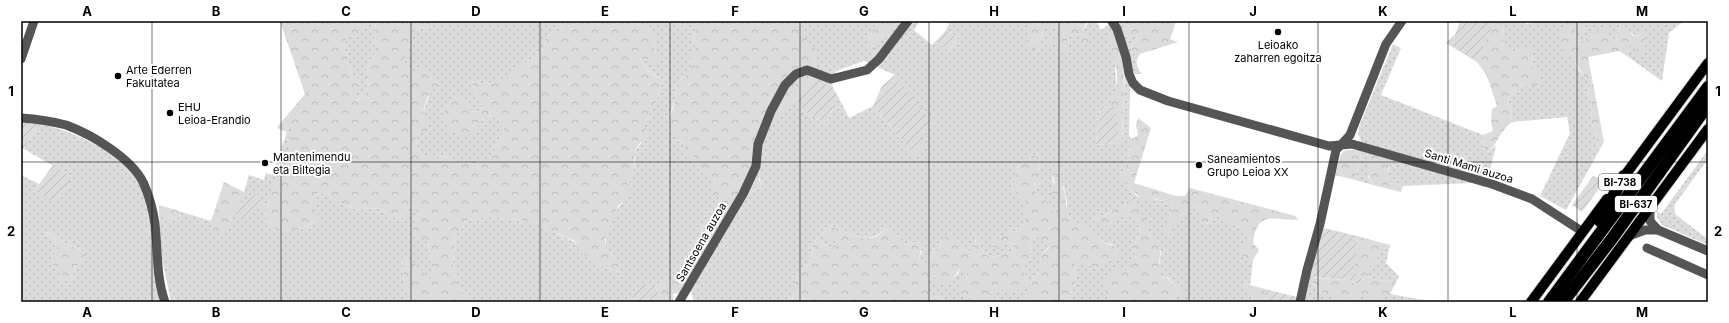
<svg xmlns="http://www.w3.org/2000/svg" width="1729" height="323" font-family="Inter,sans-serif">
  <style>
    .grass { fill: url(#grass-dots); fill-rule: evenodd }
    .forest { fill: url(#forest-crowns) }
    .garden { fill: url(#garden-furrows) }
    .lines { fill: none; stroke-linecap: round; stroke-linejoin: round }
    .major-casing { stroke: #dbdbdb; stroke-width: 12 }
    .highway-casing { stroke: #dbdbdb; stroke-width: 14 }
    .minor { stroke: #555; stroke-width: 9 }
    .major { stroke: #000; stroke-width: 10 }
    .highway { stroke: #000; stroke-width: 12 }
    .grid { fill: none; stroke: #000; stroke-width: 1; stroke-opacity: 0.55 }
    .poi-dot { fill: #000; stroke: #fff; stroke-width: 1.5 }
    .labels { text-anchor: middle; stroke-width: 4; stroke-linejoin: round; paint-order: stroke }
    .shield { fill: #fff; stroke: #4c4c4c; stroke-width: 1 }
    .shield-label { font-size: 10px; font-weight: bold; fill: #000 }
    .poi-label { font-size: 11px; fill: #000; stroke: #fff; text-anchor: start }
    .street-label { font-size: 11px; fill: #000; stroke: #fff }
    .neatline { fill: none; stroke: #000; stroke-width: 1.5 }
    .grid-label { font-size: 13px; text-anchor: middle; font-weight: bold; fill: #000 }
  </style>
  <defs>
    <pattern id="grass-dots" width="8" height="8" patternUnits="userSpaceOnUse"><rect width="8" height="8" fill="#dcdcdc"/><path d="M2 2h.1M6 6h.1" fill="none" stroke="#bbb" stroke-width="1.8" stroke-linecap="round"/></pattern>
    <pattern id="forest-crowns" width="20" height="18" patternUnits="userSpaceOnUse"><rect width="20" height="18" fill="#dcdcdc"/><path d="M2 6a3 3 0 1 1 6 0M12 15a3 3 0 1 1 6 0" fill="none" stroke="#bbb"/></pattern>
    <pattern id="garden-furrows" width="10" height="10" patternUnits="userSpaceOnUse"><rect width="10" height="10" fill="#dcdcdc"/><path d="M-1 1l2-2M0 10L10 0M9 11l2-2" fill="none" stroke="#bbb"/></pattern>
  </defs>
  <rect width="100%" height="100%" fill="#fff"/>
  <g class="grass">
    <path d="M365,21h12c-9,21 7,30 -11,48l2,14 -3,13 -10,4 -2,-24 -9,-29 3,-12 19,-13z"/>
    <path d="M436,21h126l-1,10 -14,5 -4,13 -32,26 -15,8 -10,1 -15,-3 4,12 8,10 -1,8 -11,1 -8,-12 -17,6 35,15 10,-6 8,5 5,10c-6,10 -8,20 -14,30h-8l-8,5 -6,-3 -13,1 -12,-8 -12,3 -9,-3 -5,-10 -2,-11 10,-3 -2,-18 8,-23 -19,-17 -8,-11 10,-34 16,-1z"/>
    <path d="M649,21h25l10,6 8,-5 4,7 -3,9 2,11 -3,23 -10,6 -7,9v12l-5,15 6,26 8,3 2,8 8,7 5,10 16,12 -2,10 5,7 7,2 -15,26 -9,3 1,7 -4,10 -10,8 -6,15 -6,7v10l-8,-4 -13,6 -14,-4 -11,19h-161l-12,-19 -4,-19 2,-28 13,-16 22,-3 51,6 7,6 27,13 2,6 6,7 11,3 6,7 21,8 -7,-18 -8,-6c-2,-17 7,-39 21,-51l1,-13 4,-10 3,-11 -1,-13 7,-7 3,-21 14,-24 1,-9 4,-11c-12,-5 -17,-9 -23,-20l8,-1 6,-6 2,-12 -8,-11z"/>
    <path d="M799,21h78l-10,22 12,-3 4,-6 4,4 6,-7 4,-10h23l-6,9 18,15 4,-4 12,10 10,-13 -12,-8 3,-6 -4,-3h87l-3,1 14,15 -1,-6 2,-3h17l3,6 -3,6 8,3 -1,-6 6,-3 6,1 9,-14h7l5,9 8,-6 4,5 2,8 -2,14 4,11 -2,6 2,23 -3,16 -14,-1 -4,39 21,-2 3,3 2,-5 3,-70 5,16 -1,49 3,3 -7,29 -5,7 11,15 6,6 37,7 -7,23 6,7c3,-19 9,-15 20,-27l8,3 5,15 9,-11 5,4 9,2 -1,4c11,3 20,6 21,19l-5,2 1,16h8l-3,25 -6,-2 8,15 5,4h-87l5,-5h10c-5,-8 -13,-12 -17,-20l-10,1 3,-27 -12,-16v-10l-32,-16 -17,8 -9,2h26l8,-5 11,4c6,12 4,20 -5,30l5,7 -3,9 -29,26 7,12h-45l10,-20 -2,-12 2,-8 7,-1 7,5 23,-21 -11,-4 -8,-9 -22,-11 -5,-8v-11l-3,-15 -4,-7 1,-9 -9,6 6,23v9l-5,3 -7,-12 -9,-4 -3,-14 7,2 -4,-11 3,-6 -2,-10 -8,-3 -12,12 -1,10 -6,13 14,12v21l-5,9 -10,1 -17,10h15l6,4 -4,7 -19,4 -7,-4 -8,-16 -2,10 -6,6 -6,-6 -20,-7 -4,11 -7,3 -5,10 -7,-6 3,-7 -8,-9 -8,3 -3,-7 -8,-4 -8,-6c-20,20 -35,4 -57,-2l-8,6 3,5 12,4 -5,7 -9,-4 -6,-7 -9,28 -7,6 -7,12v11l-3,8h-97l-3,-10 7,-6 -1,-8 49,-83 16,-8c-8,-17 1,-54 12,-69 2,-3 6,-5 9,-7 4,-4 7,-8 11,-12l11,13 20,11 14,-25 10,20 24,-12 41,49 6,-18 -25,-62 -31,-14 -28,10 -4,15 -23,-10 7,-16 -14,-27 -1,-11z"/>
    <path d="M1115,21h10v11l3,6 6,-3 4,6 -7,3 2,10h7c-6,8 -3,13 2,20h-8z"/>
    <path d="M1502,21h21l4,3 10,-3h28c4,20 6,51 27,59l-4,12 4,15 -1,14 5,14 3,16 -33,59 -26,-14 30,-63 -3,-16 -55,5 -1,-12 -3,-10 12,-16 10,3 3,-19 -1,-20 -23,4 -6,-4c-1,-10 2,-18 -1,-27z"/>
    <path d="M1586,21h98l-15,12 -7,48 -35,-25 4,-15 6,3 3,-13 -2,6 -18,-11 -4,14c-20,-10 -21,-1 -39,1l-3,-12 6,2 4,-1z"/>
    <path d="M1393,44l8,4 -20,47 102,40 -1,10 6,7 8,-7 -10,43 -14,-5 -69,3 -14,-4 -2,-7 3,-9 -22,10 5,9 -18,-5 7,-27 -5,-3 4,-10 -3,-6 1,-7z"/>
    <path d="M39,124c18,3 34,9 51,18 16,7 33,18 44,32 20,26 22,90 26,124l-1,4h-138v-127l18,9 -4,6 37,-13 -48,-28zM46,232l7,1 14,11 16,7 -12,27 -10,4 2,-12 -9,-2 -2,-10 5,-9 -4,-11z"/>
    <path d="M279,125l15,5 -24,67 -5,18 7,13 28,2 9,-5 11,-4 -5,-13v-14l12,-1 15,11 16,6 12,-2 12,1 8,8 14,1 6,-13 9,9 -6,13 15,15 5,29 -4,11 -27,-26 2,28 8,10 -5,8h-236l-9,-43 -3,-46 10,6 9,-1 4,-6 29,9 5,11 14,-8 1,-15 13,-17 5,-17 15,5 2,-7 6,2 15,-43 -10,-4z"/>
    <path d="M1708,150v9l-33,45 -1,6 2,5 32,24v6l-46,-20 -5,-8v-6l4,3z"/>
    <path d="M1037,236l12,10 -9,12 2,9 -10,15 -8,20h-26l-9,-8 5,-4 33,-8c-4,-11 -6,-17 3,-25l1,-16z"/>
    <path d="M1390,245l-4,18 13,13 -4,9 -5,-5c-10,1 -19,1 -24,-8l3,-5 6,-5 5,-9z"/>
    <path d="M960,268l6,4 1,26 7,-1 6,5h-34l-7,-6 -7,3 -4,-7v-12l8,-4 14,4 8,-6z"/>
    <path d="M1310,277l6,1 -2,9c7,6 15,8 23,13l-1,2h-31z"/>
    <path d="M1361,293l29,1 45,8h-82l2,-4z"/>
  </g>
  <g class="forest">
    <path d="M280,21l87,1 -8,12 -12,1 -3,12 9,29 8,3 -6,10 1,11 9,-4 3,-13 -2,-14c18,-18 2,-27 11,-48h59l-6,6 -16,1 -10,34 8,11 13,-5 9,12 8,3c-14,9 -15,14 -19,30l7,11 -5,7 -10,3 2,11 5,10 9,3 12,-3 12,8 13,-1 6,3 8,-5h8c6,-10 8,-20 14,-30l-5,-10 -8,-5 -10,6 -7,13 -13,1 -13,-5c-7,-16 -3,-23 7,-36l8,6 8,12 11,-1 1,-8 -8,-10 -4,-12 15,3 10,-1 15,-8 32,-26 4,-13 14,-5 1,-10h87l-1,8 8,11 -2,12 8,9 -7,5 -7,-7h-8c6,11 11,16 23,20l-4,11 -1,9 -14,24 3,11 -13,17c1,14 0,22 -6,34l3,6 -4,7 -9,8 -13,33 1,10c10,8 14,10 15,24l-21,-8 -6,-7 -11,-3 -6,-7 -2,-7 -27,-12 -7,-6 -51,-6 -22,3 -13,16 -2,28 4,19 12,19h-62l5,-8 -8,-10 -2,-28c13,8 21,11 27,25l4,-10 -5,-29 -14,-4 -1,-11 6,-13 -9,-9 -6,13 -14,-1 -8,-8 -12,-1 -12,2 -16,-6 -15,-11 -12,1v14l6,13 -12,4 -9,5 -13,1 -15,-3 -7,-13 5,-18 23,-67 -14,-5 26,-31z"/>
    <path d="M674,21h125l2,1c1,13 5,20 16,28l-1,10 -7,16 9,3 -12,8 -21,23 -10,7 -8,13 -4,14 -3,19 -1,17 3,7 -16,8 -49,82 1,9 -7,6 -18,2v8h-12l-1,-8 -5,-7 13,-6 8,4v-10l6,-7 6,-15 10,-8 4,-10 -1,-7 3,-5 6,2 15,-26 -7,-2 -6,-7 3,-10 -16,-12 -5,-10 -8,-7 -2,-8c-27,-11 -12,-24 -9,-44 1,-4 -1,-9 1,-13 3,-6 10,-11 16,-15v-9l-3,-7 6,-6 -2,-11 3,-9 -4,-6 -8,4z"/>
    <path d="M877,21h20l-4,10 -6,7 -4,-4 -8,18 -8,-9z"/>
    <path d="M1032,21h57l-4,4 -2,6 7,4v5l-4,3 -5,-1 -1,-7 -6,-1 -6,3v13l-5,4 -5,-4 2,-6 -12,-1 1,-5 12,1 3,-5 -3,-5 -16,-1c-7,11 3,17 -16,23l-6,-5 6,-8 6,-1 -5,-3 -3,-7 2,-5z"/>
    <path d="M1125,21h51l-6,18 8,3 -38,12h-7l-2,-10 7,-3 -4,-6 -6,3 -3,-6z"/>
    <path d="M1493,21h9c3,9 0,17 1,27 8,4 14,5 21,-1l8,1 1,20 7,5v11l-10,3 -10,-3 -12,16 3,10 1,12c-13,9 -12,19 -24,30l-6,-7 1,-10 10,-4 -2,-10 1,-12 5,-3 -10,-30 -10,-14z"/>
    <path d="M1565,21h21l-2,9 -4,1 -6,-2 3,12 8,-1 4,-9 6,3 4,-6 8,1 3,8 6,3 4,-14 7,1 5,8 6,2 3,-6c5,8 6,17 3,27l-7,-4v-10l-6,-2 -4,14 -8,-5 -31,6 16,85 -5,9 -3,-16 -5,-14 1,-14 -4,-15 4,-12 -7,-3 -12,-18 -9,-5 -5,-14z"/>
    <path d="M1111,31c20,24 11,80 11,110l-2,6 -3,-4c2,-12 2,-31 -7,-40 13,-20 6,-44 -3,-65z"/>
    <path d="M1138,118l13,10 -17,55 42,13h9l5,-8 105,28 3,4c-25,0 -41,-10 -45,23l6,7 -6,10h-8l-4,-9 3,-8 5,-1c-1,-13 -10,-16 -21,-19v-4l-8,-2 -5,-4 -9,11 -8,-7 2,-8 -6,-3c-12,11 -18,9 -21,27l-8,3 -5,-7 7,-3 7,-23 -19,-4 -8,3 -16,-12 -4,-6 -6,-2 -1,-7 5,-7 7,-29 6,-4 -2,-10z"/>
    <path d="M1346,150h11l5,3 -7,27 -20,-5 6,-21z"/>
    <path d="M1030,154l8,3 2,10 -3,6 4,4 1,7 -8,-1 3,13 9,4 7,12 5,-3v-9l-5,-4 -2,-7 4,-6 -4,-14 6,-5 4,7 -1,9c8,13 4,32 12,40 6,6 15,7 22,12 3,2 5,7 8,9 9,6 9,1 17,12l-4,8 -8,-1 -5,7 -12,-1 -7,-5 -7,1 -2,8 2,12 -10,20h-42l8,-20 10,-15 -2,-9 9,-11 -12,-11 -6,5 -1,16c-9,8 -7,14 -3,25l-4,8 -13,1 -5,-4 -5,6 -6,-3 -5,4 9,8h-18l-6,-5 -7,1 -6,-2 -3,-7 2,-9 7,-2 -1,-6 -6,-4c-3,7 -9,11 -14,18l-9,-3 -2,-7 -7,4v12l4,7 7,-3 7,6h-155l3,-8v-11l7,-12 7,-6 9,-28 6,7 9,4 5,-7 -12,-4 -3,-5 8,-6c22,6 38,23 57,2l8,6 8,4 3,7 8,-3h9l-4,16 7,6 5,-10 7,-3 4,-11 5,-4 9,5 12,12 6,-6 3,-11 7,17 7,4 19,-4 4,-7 -6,-4 -7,7h-8v-7l17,-10 10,-1 5,-9v-21l-14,-12c2,-5 4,-9 5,-13 4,-12 1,-13 14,-22z"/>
    <path d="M1369,155h9l9,4c3,8 0,15 2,23l14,4 -2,6 -28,-7c-6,-11 -6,-18 -4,-30z"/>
    <path d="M224,182l20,10 -13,17 -1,15 -7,12 -7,-4 -5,-11z"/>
    <path d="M1123,202h10l16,23v10c13,9 12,14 10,28l5,7 -6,8 9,-1c5,8 13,12 19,20h-11l-5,5h-59l-7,-12 1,-12 12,-9 9,1 7,-6 3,-9 -5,-7c9,-11 11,-17 5,-30l-11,-4 -8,5 -4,8 -13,-1 -10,-7c13,-2 25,-7 33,-17z"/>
    <path d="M159,205l23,7 -4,6 -9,1 -10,-6z"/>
    <path d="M46,231l7,2 14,11 16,7 3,7 -10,8 -5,12 -10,4 2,-12 -9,-2 -2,-10 5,-10 -4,-10z"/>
    <path d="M1357,236l33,9 -10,8 -5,9 -6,5 -3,5c5,9 14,9 24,8l5,5 -5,9h-7l-3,6h-13l-6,-7 -6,5 -2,4h-17v-2c-8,-5 -15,-7 -22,-13l2,-9 31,2 11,5 5,-5 -11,-10 6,-22z"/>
    <path d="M1243,283l22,6v13h-8l-5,-4z"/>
  </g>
  <g class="garden">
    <path d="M1460,21h34l-17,41 -31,-19 9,-8z"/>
    <path d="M946,30l12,8 -10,13 -12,-10z"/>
    <path d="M895,75l40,50 -15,12 5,8 -11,10 -41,-49 9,-20z"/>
    <path d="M818,79l14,7 7,12 -14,25 -20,-11 -11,-13 12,-12z"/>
    <path d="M1100,106l14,1c6,11 5,23 3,36l-21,2z"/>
    <path d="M21,122l18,2 -15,25 -3,-2z"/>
    <path d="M53,165l19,12 -18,27 -19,-14z"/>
    <path d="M1593,176l12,4 -23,32 -10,-7z"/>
    <path d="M258,193l5,13 -23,13 -9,-10z"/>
    <path d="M1324,228l33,8 1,12 -5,22 10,10 -4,5 -12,-5 -37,-3 1,-9z"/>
    <path d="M641,282l14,5 5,7 1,8h-31z"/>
    <path d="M1265,289l32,8 -1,5h-31z"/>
  </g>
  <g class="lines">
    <g class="major-casing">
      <g id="major">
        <path d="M1620,182l88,-119"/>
        <path d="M1531,302l76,-103"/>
        <path d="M1580,302l128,-173"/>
      </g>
    </g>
    <g class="highway-casing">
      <g id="highway">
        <path d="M1600,221l24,-45"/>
        <path d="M1549,302l159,-215"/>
        <path d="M1563,302l48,-62 97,-135"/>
      </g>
    </g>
    <g class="minor">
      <path d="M1112,21l5,8 9,28 3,17 4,9 7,7 28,11 161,45 23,-2 140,40 40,15 51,33"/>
      <path d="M21,59l13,-38"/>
      <path d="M21,118c15,1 30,3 45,7 25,9 65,33 77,57 6,13 10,28 12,42 3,26 1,53 10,78"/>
      <path d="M1650,207v14l8,9"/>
      <path d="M1629,236l16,-6h13l50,21"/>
      <path d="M1647,248l61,27"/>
      <path d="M679,302l64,-108 13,-28 2,-22 13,-33 14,-26 11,-11 11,-4 24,9 36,-9 12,-11 29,-38"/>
      <path d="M1300,302l7,-32 13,-46 16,-74 14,-15 36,-91 16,-23"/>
    </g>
    <use href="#major" class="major"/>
    <use href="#highway" class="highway"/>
  </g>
  <path class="grid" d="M152,21v281M281,21v281M411,21v281M540,21v281M670,21v281M800,21v281M929,21v281M1059,21v281M1189,21v281M1318,21v281M1448,21v281M1577,21v281M21,162h1687"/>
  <g class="poi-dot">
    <circle cx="1278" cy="32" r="4"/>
    <circle cx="118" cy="76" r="4"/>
    <circle cx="170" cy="113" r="4"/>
    <circle cx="265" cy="163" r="4"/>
    <circle cx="1199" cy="165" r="4"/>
  </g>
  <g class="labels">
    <g class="shield">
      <rect x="1599" y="174" width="42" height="16" rx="3"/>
      <rect x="1615" y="196" width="42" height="16" rx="3"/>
    </g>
    <g class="shield-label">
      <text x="1620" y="186">BI-738</text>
      <text x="1636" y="208">BI-637</text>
    </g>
    <g class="poi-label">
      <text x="1278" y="49" text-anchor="middle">Leioako<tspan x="1278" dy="13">zaharren egoitza</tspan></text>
      <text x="126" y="74">Arte Ederren<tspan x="126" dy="13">Fakultatea</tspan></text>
      <text x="178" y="111">EHU<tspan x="178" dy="13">Leioa-Erandio</tspan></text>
      <text x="273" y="161">Mantenimendu<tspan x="273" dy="13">eta Biltegia</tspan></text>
      <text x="1207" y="163">Saneamientos<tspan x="1207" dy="13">Grupo Leioa XX</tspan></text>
    </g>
    <g class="street-label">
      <text transform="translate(1469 166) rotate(17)" y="4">Santi Mami auzoa</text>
      <text transform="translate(701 242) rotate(-60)" y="4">Santsoena auzoa</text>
    </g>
  </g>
  <rect width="1729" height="323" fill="none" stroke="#ffffff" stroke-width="44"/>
  <rect x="22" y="22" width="1685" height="279" class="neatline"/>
  <g class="grid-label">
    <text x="87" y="16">A</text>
    <text x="216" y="16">B</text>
    <text x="346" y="16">C</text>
    <text x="476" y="16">D</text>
    <text x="605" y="16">E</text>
    <text x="735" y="16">F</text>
    <text x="864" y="16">G</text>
    <text x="994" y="16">H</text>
    <text x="1124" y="16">I</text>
    <text x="1253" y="16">J</text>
    <text x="1383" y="16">K</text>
    <text x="1513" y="16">L</text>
    <text x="1642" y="16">M</text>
    <text x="11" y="96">1</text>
    <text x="1718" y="96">1</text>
    <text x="11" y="236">2</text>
    <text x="1718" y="236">2</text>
    <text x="87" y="317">A</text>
    <text x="216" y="317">B</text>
    <text x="346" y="317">C</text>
    <text x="476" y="317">D</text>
    <text x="605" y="317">E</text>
    <text x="735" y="317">F</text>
    <text x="864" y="317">G</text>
    <text x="994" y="317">H</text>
    <text x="1124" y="317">I</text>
    <text x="1253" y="317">J</text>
    <text x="1383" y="317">K</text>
    <text x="1513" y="317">L</text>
    <text x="1642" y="317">M</text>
  </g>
</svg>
